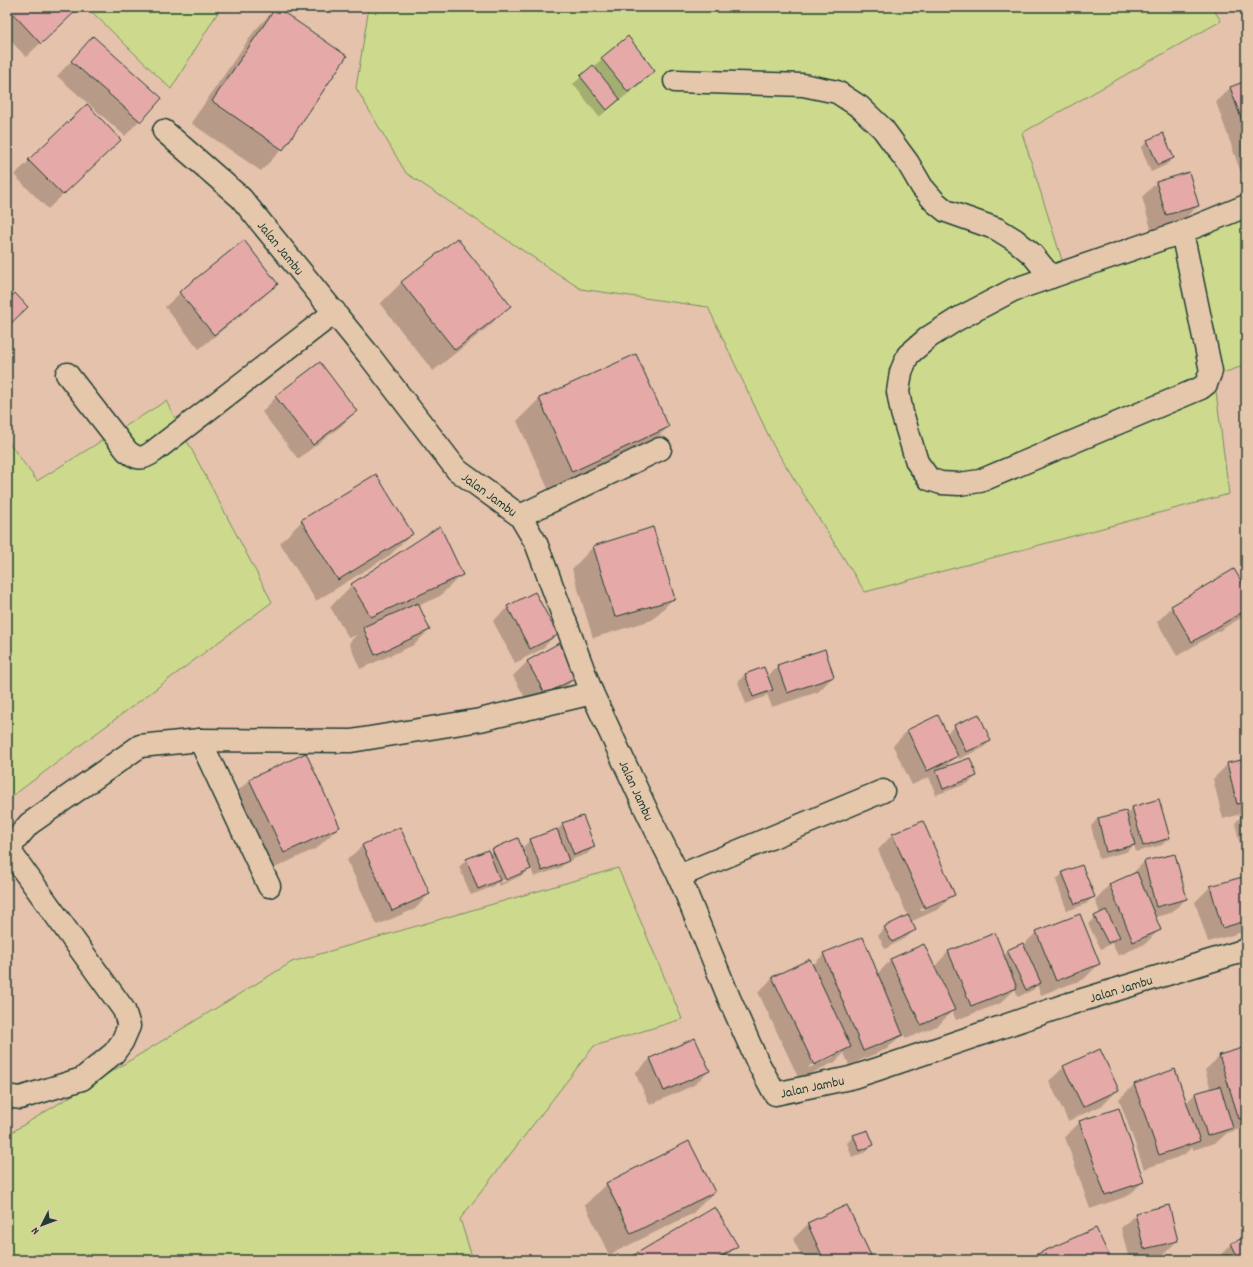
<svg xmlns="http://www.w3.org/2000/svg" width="1253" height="1267" font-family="Dekko,sans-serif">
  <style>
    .green { fill: #cdda8e; stroke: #768c61 }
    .shadow { fill: #0003; fill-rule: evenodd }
    .building { fill: #e5aaa7; stroke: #1f3d34 }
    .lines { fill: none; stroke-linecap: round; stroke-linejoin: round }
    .minor-casing { stroke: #1f3d34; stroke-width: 25 }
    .minor { stroke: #e5c8ac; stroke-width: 22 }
    .labels { text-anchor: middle; stroke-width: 4; stroke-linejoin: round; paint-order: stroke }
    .street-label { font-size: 14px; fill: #1f3d34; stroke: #e5c8ac }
  </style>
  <rect width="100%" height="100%" fill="#e5c2ab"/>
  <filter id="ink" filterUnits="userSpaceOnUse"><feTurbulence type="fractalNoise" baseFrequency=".025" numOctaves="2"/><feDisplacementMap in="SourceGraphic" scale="8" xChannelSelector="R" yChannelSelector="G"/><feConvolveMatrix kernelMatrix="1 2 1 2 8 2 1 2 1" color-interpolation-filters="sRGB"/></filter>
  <g filter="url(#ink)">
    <g class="green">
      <path d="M87,7h134l-50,82z"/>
      <path d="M369,7h843l9,14 -199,112 44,140 180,-71v163l-32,11 15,118 -364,98 -92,-147 -65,-138 -127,-18 -175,-116 -50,-85z"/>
      <path d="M166,401l106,201 -265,198v-360l30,41z"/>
      <path d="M618,868l64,151 -88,27 -134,173 13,41h-466v-121l5,-7 280,-170z"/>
    </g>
    <g class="shadow">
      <path d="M7,7h71l-52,50 -19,-20z"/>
      <path d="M276,8l6,141 -21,22 -70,-48 64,-93z"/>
      <path d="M93,38l67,60 -35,38 -68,-60z"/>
      <path d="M602,59l52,12 -15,14 -40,32 -26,-33z"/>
      <path d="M1246,82v105l-30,-85 14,-14z"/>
      <path d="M1148,141l25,17 -7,7 -15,7 -10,-24z"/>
      <path d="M105,154l-57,55 -34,-34 15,-14z"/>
      <path d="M1157,182l41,24 -15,14 -32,9 -9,-32z"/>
      <path d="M402,282l107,24 -21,21 -55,44 -53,-67z"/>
      <path d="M277,284l-15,14 -63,51 -34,-42 15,-14z"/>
      <path d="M635,355l33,72 -22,22 -96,44 -33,-72 22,-22z"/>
      <path d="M276,397l80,14 -15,15 -43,33 -36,-47z"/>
      <path d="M302,521l110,13 -22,21 -74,46 -36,-58z"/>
      <path d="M593,547l81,51 -22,22 -59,18 -21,-69z"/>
      <path d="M1234,570l12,21v21l-7,7 -62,37 -20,-34 15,-15z"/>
      <path d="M462,574l-22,22 -22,10 11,24 -15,15 -54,24 -11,-26 7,-8 -7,3 -19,-31 22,-22z"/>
      <path d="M508,607l48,27 -14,15 -27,14 -22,-42z"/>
      <path d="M559,644l17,33 -14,14 -31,17 -18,-32 14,-14z"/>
      <path d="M778,666l55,11 -15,15 -46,15 -5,-13 -3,3 -18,7 -8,-22 7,-8 22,3z"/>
      <path d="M955,726l35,15 -7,7 -24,11 -2,-4 -13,13 32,8 -7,7 -33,12 -7,-18 -17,8 -19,-39 14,-15 39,3z"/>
      <path d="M1246,760v88l-5,1 -6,-26 9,-10 -21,6 -10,-40 15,-15z"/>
      <path d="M250,779l89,48 -22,21 -55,26 -34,-73z"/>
      <path d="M1133,807l36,31 -7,7 -26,7 -2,-7 -8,7 -27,7 -8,-33 7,-8 27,-6 1,2z"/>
      <path d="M922,822l32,72 -15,15 -29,13 4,8 -7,7 -22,12 -7,-14 7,-7 23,-12 -30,-66 14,-15zM938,901v2l-17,8 -1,-2z"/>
      <path d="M563,824l31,23 -7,7 -19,7 -8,7 -26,9 -3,-9 -8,7 -24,11 -2,-4 -5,5 -21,8 -12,-28 7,-7 23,-6 4,-4 32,7 2,-1 -4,-9 7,-7 27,-10zM523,871v2l-21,10 -1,-2z"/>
      <path d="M400,829l29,65 -14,15 -38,16 -30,-65 15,-14z"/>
      <path d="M1174,855l12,44 -15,14 -16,4 5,12 -15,15 -27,12 -6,-13 -11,6 -13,-25 12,-11 -5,-13 14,-15 21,-9 14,-14z"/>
      <path d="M1246,861v70l-38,11 -13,-40 15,-15 33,-10 -3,-10z"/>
      <path d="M1063,873l30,24 -7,7 -19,7 -11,-31z"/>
      <path d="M1037,932l62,32 -15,15 -43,16 -4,-10 -4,5 -15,7 -3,-8 -14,14 -45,17 -4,-9 -13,14 -33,14 -3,-6 -16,16 -38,16 -5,-12 -9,9 -36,17 -41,-87 15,-14 39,-12 12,-12 53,20 14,-14 43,7 15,-16 54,5 5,-5 15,-6zM834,1054v3l-25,11v-2z"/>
      <path d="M695,1039l14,32 -15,14 -44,20 -15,-32 15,-14z"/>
      <path d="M1246,1048v79l-19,6 -10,9 -24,8 -1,-3 -8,8 -40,14 -25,-70 15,-14 40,-14 12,32 9,-9 16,-4 -6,-20 15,-14z"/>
      <path d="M1064,1067l54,23 -15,15 -35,16 -19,-40z"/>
      <path d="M1080,1122l63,60 -15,14 -38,13 -25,-72z"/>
      <path d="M854,1136l19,9 -7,7 -14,5 -5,-14z"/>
      <path d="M607,1183l107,9 -22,22 -83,41 -24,-50z"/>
      <path d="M714,1208l23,38 -14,14h-95z"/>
      <path d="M1136,1214l41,27 -15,15 -18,4h-15l-8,-32z"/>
      <path d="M808,1224l64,36h-69l-10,-21z"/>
      <path d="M1246,1238v22h-28l-1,-2 15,-14z"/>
      <path d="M1036,1256l73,4h-78z"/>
    </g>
    <g class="building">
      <path d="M7,7h73l-39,37z"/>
      <path d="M276,7l71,49 -64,94 -71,-49z"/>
      <path d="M93,36l69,62 -21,24 -70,-61z"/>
      <path d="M628,36l27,35 -27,21 -27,-34z"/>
      <path d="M593,65l27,34 -13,11 -27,-34z"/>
      <path d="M1246,81v51l-16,-45z"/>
      <path d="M87,104l34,36 -58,55 -35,-35z"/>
      <path d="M1163,133l11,25 -16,7 -11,-25z"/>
      <path d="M1189,172l10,34 -33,9 -10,-33z"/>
      <path d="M457,238l54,68 -56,44 -54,-68z"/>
      <path d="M244,240l34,44 -64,51 -35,-43z"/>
      <path d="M15,293l13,14 -21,20v-26z"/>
      <path d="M636,354l33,73 -97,45 -33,-74z"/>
      <path d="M320,362l37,49 -44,34 -38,-49z"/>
      <path d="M376,474l37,60 -75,46 -37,-60z"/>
      <path d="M440,526l23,49 -92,42 -20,-33z"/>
      <path d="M653,527l22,72 -60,18 -22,-71z"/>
      <path d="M1234,569l12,20v21l-54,32 -21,-36z"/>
      <path d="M535,592l23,43 -28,14 -23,-43z"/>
      <path d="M418,603l12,27 -55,25 -12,-28z"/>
      <path d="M559,643l19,34 -33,17 -18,-33z"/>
      <path d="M825,649l9,28 -47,16 -10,-28z"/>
      <path d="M764,667l9,23 -20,7 -8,-23z"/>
      <path d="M979,714l12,27 -25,11 -12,-27z"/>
      <path d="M938,715l20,41 -31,15 -20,-41z"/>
      <path d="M306,753l34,74 -56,26 -35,-74z"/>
      <path d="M970,758l7,18 -34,13 -7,-19z"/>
      <path d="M1246,759v43l-9,2 -10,-41z"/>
      <path d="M1159,799l11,39 -27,8 -11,-39z"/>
      <path d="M1126,811l9,34 -29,7 -8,-34z"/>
      <path d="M1246,814v21l-5,-20z"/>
      <path d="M583,816l12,31 -21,8 -12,-32z"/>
      <path d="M923,821l32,74 -30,13 -33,-74z"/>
      <path d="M400,827l30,67 -38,17 -30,-66z"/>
      <path d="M557,829l12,32 -27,10 -12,-32z"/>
      <path d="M518,838l13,31 -25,11 -14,-31z"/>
      <path d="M488,850l12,30 -22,9 -12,-30z"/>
      <path d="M1175,854l12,45 -31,8 -12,-46z"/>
      <path d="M1082,865l13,32 -20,7 -13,-32z"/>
      <path d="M1137,872l24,58 -28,12 -24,-58z"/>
      <path d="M1246,876v45l-24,7 -12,-42z"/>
      <path d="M1106,910l14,27 -12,6 -14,-27z"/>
      <path d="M1080,914l20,50 -44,17 -20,-50z"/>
      <path d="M908,915l8,15 -24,12 -8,-15z"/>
      <path d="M995,933l22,55 -46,18 -23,-55z"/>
      <path d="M863,937l40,98 -40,16 -40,-98z"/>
      <path d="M1023,943l18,40 -15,7 -19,-40z"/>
      <path d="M924,944l31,66 -34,15 -31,-66z"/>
      <path d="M810,959l41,88 -37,18 -42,-88z"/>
      <path d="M695,1038l15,33 -46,20 -14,-33z"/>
      <path d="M1246,1047v70l-7,2 -20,-64z"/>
      <path d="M1100,1049l19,41 -36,17 -20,-41z"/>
      <path d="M1175,1069l25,72 -41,14 -25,-71z"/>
      <path d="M1220,1086l13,42 -26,8 -12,-43z"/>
      <path d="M1119,1108l25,74 -39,13 -26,-74z"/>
      <path d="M868,1130l6,15 -14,6 -7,-16z"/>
      <path d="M689,1141l26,51 -84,42 -25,-51z"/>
      <path d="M847,1205l26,55h-49l-17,-37z"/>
      <path d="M1169,1205l9,36 -34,8 -9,-36z"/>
      <path d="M715,1207l23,39 -23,14 -88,-1z"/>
      <path d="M1096,1228l15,32h-74l-2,-5z"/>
      <path d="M1246,1237v23h-7l-8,-17z"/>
      <path d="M1227,1255l2,5h-13z"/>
    </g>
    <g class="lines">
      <g class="minor-casing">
        <g id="minor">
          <path d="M675,81l128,4 34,7 23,15 23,22 25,34 14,24 13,15 11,9 51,18 18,11 17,14 19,23"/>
          <path id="s1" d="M164,131l77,67 127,156 89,116 63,46 16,27 56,150 58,125 29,58 50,122 28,63 18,33 75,-16 28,-9 191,-65 177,-54"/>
          <path d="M1182,232l29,139 -5,13 -5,4 -221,93 -21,3 -18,-1 -12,-4 -12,-17 -15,-49 -4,-21 3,-20 7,-17 21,-18 27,-17 57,-30 169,-58 64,-26"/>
          <path d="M67,374l60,77c10,8 15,9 26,1l182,-140"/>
          <path d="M520,516l140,-67"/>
          <path d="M200,740l69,146"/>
          <path d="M679,876l204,-85"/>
          <path d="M7,1096l13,2 62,-19 32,-26 8,-11 7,-16 -5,-16 -113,-157 2,-10 16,-19 111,-78 60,-6 151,1 129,-21 112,-27"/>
        </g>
      </g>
      <use href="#minor" class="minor"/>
    </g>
  </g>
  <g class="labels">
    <g class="street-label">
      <text dy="5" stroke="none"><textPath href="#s1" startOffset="166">Jalan Jambu</textPath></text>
      <text dy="5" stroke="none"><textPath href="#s1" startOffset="490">Jalan Jambu</textPath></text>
      <text dy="5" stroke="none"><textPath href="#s1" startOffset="826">Jalan Jambu</textPath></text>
      <text dy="5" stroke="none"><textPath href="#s1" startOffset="1522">Jalan Jambu</textPath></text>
      <text dy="5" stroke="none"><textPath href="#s1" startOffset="1198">Jalan Jambu</textPath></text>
    </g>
  </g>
  <rect width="1253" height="1267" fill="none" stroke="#e5c8ac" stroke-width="24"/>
  <rect x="12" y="12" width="1229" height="1243" fill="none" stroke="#1f3d34" stroke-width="1.5" filter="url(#ink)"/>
  <g transform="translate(42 1225) rotate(228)" stroke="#e5c8ac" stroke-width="3" paint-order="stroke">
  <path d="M0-3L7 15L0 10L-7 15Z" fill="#1f3d34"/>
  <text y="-6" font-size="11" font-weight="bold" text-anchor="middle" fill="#1f3d34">N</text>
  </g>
</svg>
